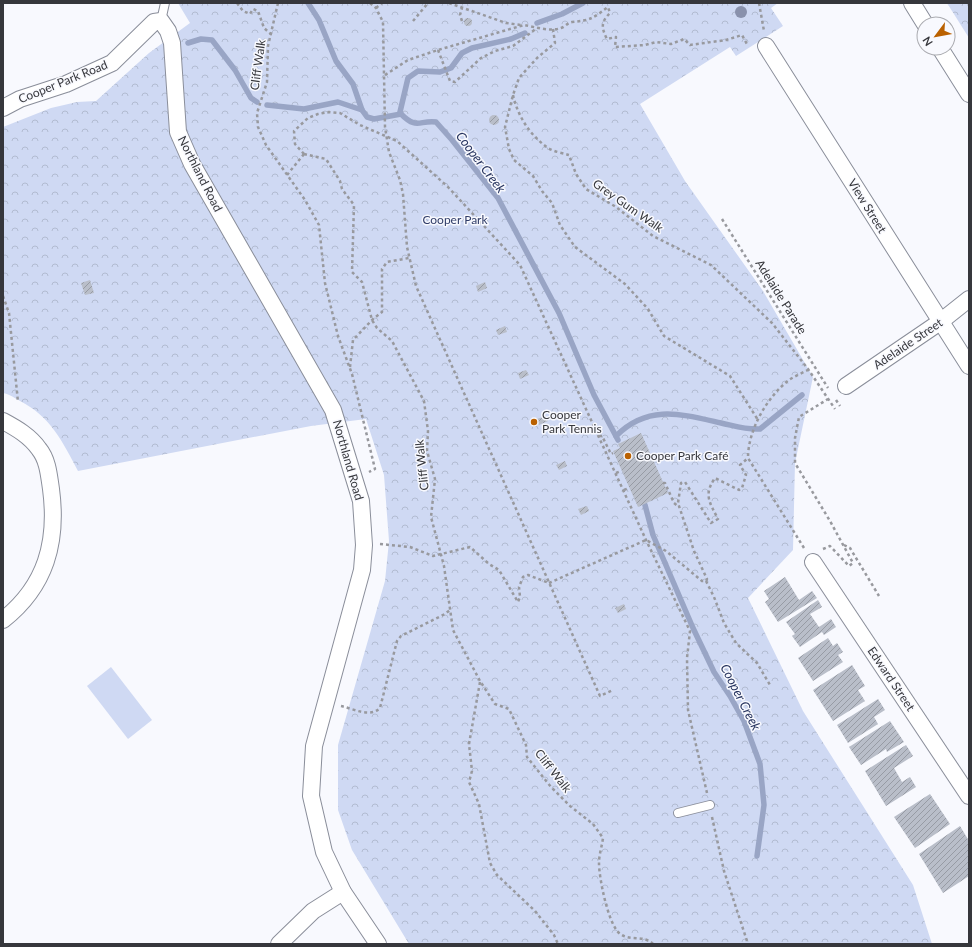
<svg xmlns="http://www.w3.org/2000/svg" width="972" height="947" font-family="Lato,sans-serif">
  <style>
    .green { fill: #cfd9f3 }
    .park { fill: url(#park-crowns) }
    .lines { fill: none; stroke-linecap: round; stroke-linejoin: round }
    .stream { stroke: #99a5c5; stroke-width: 5.5 }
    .building { fill: url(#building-hatch) }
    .service-casing { stroke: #8a8e9a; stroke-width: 10 }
    .minor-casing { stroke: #8a8e9a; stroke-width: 18 }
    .path { stroke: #98999e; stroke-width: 2.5; stroke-dasharray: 3 3; stroke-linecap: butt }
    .service { stroke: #fff; stroke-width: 8 }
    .minor { stroke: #fff; stroke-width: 16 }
    .tree { fill: #8991ac }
    .poi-dot { fill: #ba6100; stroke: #f8f9fe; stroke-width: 1.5 }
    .labels { text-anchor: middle; stroke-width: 3; stroke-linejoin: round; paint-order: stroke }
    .street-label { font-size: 12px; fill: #36373c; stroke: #f8f9fe }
    .park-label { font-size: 12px; fill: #2f3c68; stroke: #f8f9fe }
    .poi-label { font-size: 12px; fill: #36373c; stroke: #f8f9fe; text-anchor: start }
    .water-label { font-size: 13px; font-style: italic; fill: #27345f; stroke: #f8f9fe }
  </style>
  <defs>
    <pattern id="park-crowns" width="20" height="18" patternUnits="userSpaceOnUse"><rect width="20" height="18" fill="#cfd9f3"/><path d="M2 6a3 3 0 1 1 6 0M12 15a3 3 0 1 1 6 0" fill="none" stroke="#b2bbd1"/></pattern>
    <pattern id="building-hatch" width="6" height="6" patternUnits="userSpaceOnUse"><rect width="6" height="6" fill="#b9bec9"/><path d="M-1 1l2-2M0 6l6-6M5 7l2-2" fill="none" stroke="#979ba4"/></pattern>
  </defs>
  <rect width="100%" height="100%" fill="#f8f9fe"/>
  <path class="green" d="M111,667l41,53 -24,19 -41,-53z"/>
  <g class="park">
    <path d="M178,3h600l-7,5 12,18 -47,30 -6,-9 -90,57 45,77 78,110 50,86 -18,86 -2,87 -45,48 55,113 110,174 19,59h-523l-57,-94 -14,-40v-65l47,-164 4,-40 -5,-66 -18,-56 -55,7 -233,45c-15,-29 -28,-55 -58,-70 -5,-3 -11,-7 -17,-8v-266l48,-19 26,-6 19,-1 53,-48 41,-30z"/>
    <path d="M947,3h22v35z"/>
  </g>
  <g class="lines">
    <g class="stream">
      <path d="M308,3l11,17 17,41 17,23 9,26 5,7 7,2 27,-5"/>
      <path d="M537,23l25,-9 21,-11"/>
      <path d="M188,43l13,-4 11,1 23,30 16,28 6,4"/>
      <path d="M267,105l37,4 34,-7 24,8"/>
      <path d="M401,114c16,16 18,6 35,8l16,18 46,58 61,115 35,82 24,45"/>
      <path d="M401,114l-1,-2 8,-34 10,-7 22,1 11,-4 11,-15 10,-5 39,-9 14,-6"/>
      <path d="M616,436c32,-32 65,-22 105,-13 14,3 25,7 39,6l42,-34"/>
      <path d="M645,505l8,30 40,93 21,44 16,24 14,25 16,43 4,41 -7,51"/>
    </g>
  </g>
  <g class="building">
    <circle cx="468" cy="22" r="4"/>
    <circle cx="494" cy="120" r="5"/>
    <path d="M90,280l4,13 -9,2 -4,-12z"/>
    <path d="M485,282l2,6 -9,4 -2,-6z"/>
    <path d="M505,326l2,6 -9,3 -2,-5z"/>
    <path d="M526,370l3,5 -9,4 -2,-6z"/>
    <path d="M545,416l3,5 -9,4 -2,-6z"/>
    <path d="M641,433l27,60 -30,14 -25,-56 7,-3 -2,-4z"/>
    <path d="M565,461l2,5 -8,4 -3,-5z"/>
    <path d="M587,506l2,5 -8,4 -3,-6z"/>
    <path d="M785,577l14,23 13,-9 5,7 -39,24 -13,-20 4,-3 -5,-8z"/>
    <path d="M818,600l4,7 -12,7 9,13 12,-8 5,8 -12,8 -2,-3 -22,15 -8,-11 3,-2 -9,-12z"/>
    <path d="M624,604l2,5 -8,4 -3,-5z"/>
    <path d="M828,638l5,8 4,-3 6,9 -5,3 5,7 -30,19 -15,-23z"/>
    <path d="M852,665l13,21 -7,4 7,11 -32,20 -20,-31z"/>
    <path d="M878,699l7,11 -11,7 4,7 -30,19 -11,-18z"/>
    <path d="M890,721l14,21 -17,10 -1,-3 -25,16 -12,-18z"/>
    <path d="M906,745l7,11 -19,12 8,14 8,-5 6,10 -30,19 -21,-35z"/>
    <path d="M930,794l20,30 -35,24 -21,-31z"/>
    <path d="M960,826l9,15v35l-26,17 -24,-39z"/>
  </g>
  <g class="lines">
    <g class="service-casing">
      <g id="service">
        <path d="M161,21l4,-18"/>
        <path d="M678,813l32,-8"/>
      </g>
    </g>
    <g class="minor-casing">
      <g id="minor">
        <path d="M912,3l13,21"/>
        <path d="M766,46l203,320"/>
        <path d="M940,48l29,46"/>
        <path d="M3,108l17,-9 46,-15 46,-21 42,-41 7,-1 7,10 4,12 6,89 14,32 141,246 28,91 3,44 -2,25 -48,176 -3,50 13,56 19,40 35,52"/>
        <path d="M846,386l94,-64 29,-23"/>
        <path d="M3,421c13,7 27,15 36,28 9,11 10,27 12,40 7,53 -5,97 -48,131"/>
        <path d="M813,562l156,234"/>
        <path d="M279,944l34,-33 30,-19"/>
      </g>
    </g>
    <g class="path">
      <path d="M237,3l6,8 7,3 3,-5 5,2 6,17 8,7"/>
      <path d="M278,3l-10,43 -1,36 -10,31 1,14 8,18 39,55 14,25 6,58 13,53 14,38 23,95 -6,3"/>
      <path d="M370,3l6,5 7,14 2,105 4,25 11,28 3,14 4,53 9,39 184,410 13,-6"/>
      <path d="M449,3l57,20 15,2"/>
      <path d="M759,3l5,28"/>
      <path d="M376,8l6,-5"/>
      <path d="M413,21l15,-18"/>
      <path d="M462,21l-2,-6 2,-7"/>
      <path d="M553,29l2,14 -18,15 -18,20 -6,17 -8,32 4,22 5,11 19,16 9,15 10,12 8,22 15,22 50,37 23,25 16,27 66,40 28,44"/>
      <path d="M438,50l12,31 5,1 26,-24 14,-7 18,-5 24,-18"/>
      <path d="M385,75l23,-15 30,-10 86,-25c11,2 26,7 37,3 4,-1 6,-5 11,-6 19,-2 20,-3 36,-15l2,6c-9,9 -9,14 -3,26l9,-2 -1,10 30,-2 11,-3 15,2 13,-5 6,6 36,-5 16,-5 6,11"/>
      <path d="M513,95c5,22 17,40 35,53 6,4 15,5 21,7l7,19 10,15 30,18 37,29 58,29 61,58 36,46 27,40"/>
      <path d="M304,154l-9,-10 -1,-13 14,-13 10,-4 11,-2 11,1 20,12 37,16 51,46 72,78 126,275 44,91 -3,27 1,52 19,83"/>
      <path d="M304,154l22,5 14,22 2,8 12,16 -2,67 10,10 10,38 5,8 15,13 32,60 4,30 -1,20 8,28 -4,38 13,49 9,64 27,51 15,23 14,5 17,36 1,12 24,30 19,19 23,18 10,14c-1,8 -4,17 -4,25 0,15 9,60 20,70 10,9 24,1 34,11"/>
      <path d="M287,175l17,-21"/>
      <path d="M722,219l106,169"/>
      <path d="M3,296l6,17 9,89"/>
      <path d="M350,367l3,-27 20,-21 9,-7v-43l5,-7 22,-4"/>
      <path d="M836,400l4,6"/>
      <path d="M599,436h3l9,18 2,-1"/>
      <path d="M616,473l5,-2"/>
      <path d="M663,483h2l9,20 5,4"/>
      <path d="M624,490l5,-2"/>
      <path d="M380,544l30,3 23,9 37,-9 19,17 10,6 19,32 2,-5 -1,-10 4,-10 5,-2 21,8"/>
      <path d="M844,545l6,3 29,48"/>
      <path d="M804,548l-56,-90c0,-28 19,-61 41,-78 6,-4 13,-7 19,-10"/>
      <path d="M823,549l7,-3 19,20 4,-3 -23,-42 -35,-58v-25l4,-21 29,-18"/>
      <path d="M706,581l8,16 10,26 12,20 21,20 13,22"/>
      <path d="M549,583l97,-43 20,11 36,30h4l1,-2 -13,-28 -16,-48 3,-20 4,-1 26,41 7,-4c-8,-16 -15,-24 -3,-41l24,12 3,-2 4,-13 -6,-10 8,-7"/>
      <path d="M480,682l-11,62 3,27 -3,11 10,22 11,59 7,12 38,36 19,24 4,9"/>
      <path d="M341,706c13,3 29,12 39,2l17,-67 4,-5 44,-22 5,-4"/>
      <path d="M712,817l12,54 24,73"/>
    </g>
    <use href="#service" class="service"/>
    <use href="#minor" class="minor"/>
  </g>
  <circle class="tree" cx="741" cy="12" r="6"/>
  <g class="poi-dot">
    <circle cx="534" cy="422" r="4"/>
    <circle cx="628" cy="456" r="4"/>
  </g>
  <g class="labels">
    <g class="street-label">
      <text transform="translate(258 65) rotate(-82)" y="4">Cliff Walk</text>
      <text transform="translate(63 82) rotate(-22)" y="4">Cooper Park Road</text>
      <text transform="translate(200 174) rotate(63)" y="4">Northland Road</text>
      <text transform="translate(628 206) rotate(35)" y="4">Grey Gum Walk</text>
      <text transform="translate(867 206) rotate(58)" y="4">View Street</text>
      <text transform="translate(781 297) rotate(58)" y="4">Adelaide Parade</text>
      <text transform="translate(908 344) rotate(-34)" y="4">Adelaide Street</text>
      <text transform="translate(348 460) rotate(74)" y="4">Northland Road</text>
      <text transform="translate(422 465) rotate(-96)" y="4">Cliff Walk</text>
      <text transform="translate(891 679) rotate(56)" y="4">Edward Street</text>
      <text transform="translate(553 771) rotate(52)" y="4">Cliff Walk</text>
    </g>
    <g class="park-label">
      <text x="455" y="224">Cooper Park</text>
    </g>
    <g class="poi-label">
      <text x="542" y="419">Cooper<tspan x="542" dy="14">Park Tennis</tspan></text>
      <text x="636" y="460">Cooper Park Café</text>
    </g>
    <g class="water-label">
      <text transform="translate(481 162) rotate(53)" y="5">Cooper Creek</text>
      <text transform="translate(741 697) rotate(63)" y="5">Cooper Creek</text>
    </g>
  </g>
  <rect width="972" height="947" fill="none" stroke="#36373c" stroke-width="8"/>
  <g transform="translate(936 36) rotate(238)"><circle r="19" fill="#f8f9fe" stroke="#aaabb0"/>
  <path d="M0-3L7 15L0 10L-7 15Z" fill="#ba6100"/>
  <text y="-6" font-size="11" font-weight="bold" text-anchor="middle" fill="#36373c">N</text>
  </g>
</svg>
